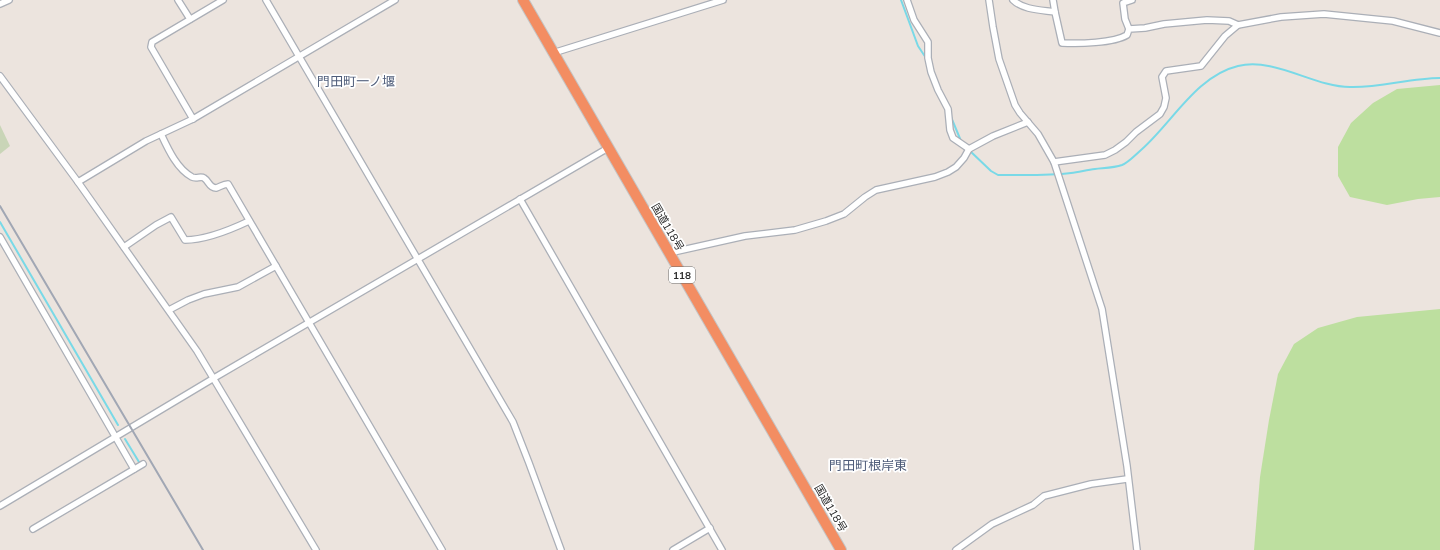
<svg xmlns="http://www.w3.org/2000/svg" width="1440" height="550" font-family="'Nunito Sans','Noto Sans JP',sans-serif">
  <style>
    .green { fill: #bddf9f }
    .cemetery { fill: #c9d5b7 }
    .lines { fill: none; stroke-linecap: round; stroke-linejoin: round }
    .stream { stroke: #79d9e7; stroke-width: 2 }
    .street-casing { stroke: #abafb7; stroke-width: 8 }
    .highway-casing { stroke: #c4c4c4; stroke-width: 12 }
    .street { stroke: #fff; stroke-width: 5.5 }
    .highway { stroke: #f38d62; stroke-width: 10 }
    .rail { stroke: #a1a7b4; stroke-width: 2 }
    .labels { text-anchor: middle; stroke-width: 3.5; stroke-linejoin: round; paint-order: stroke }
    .shield { fill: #fff; stroke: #6b6b6b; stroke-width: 1 }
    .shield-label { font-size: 10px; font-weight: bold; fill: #2b2b2b }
    .street-label { font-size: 11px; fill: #2b2b2b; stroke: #fff }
    .quarter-label { font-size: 13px; fill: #4e5c79; stroke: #fff }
  </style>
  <rect width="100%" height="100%" fill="#ece4de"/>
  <g class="green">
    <path d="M1440,85v112l-22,2 -31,6 -37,-8 -12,-21v-29l13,-24 22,-20 24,-14z"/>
    <path d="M1440,309v241h-186l6,-73 9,-57 9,-46 16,-30 24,-16 39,-11z"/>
  </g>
  <path class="cemetery" d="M0,125l10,21 -10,8z"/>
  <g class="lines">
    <g class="stream">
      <path d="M901,0l17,46 8,12"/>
      <path d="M951,117l10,24"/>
      <path d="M969,150l22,21 7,4c24,0 49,1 73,-2 8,-1 16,-3 24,-4 8,-1 19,-1 27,-4 7,-3 13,-10 19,-15 31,-27 55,-74 97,-84 37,-9 76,21 112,21 30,1 60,-9 90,-9"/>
      <path d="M0,222l118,203"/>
      <path d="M125,439l14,23"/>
    </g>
    <g class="street-casing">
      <g id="street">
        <path d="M178,0l12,19"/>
        <path d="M266,0l247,422 16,41 32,87"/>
        <path d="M907,0l7,20 14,22v16l3,14 7,18 10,19 2,21 3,8 16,11"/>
        <path d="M989,0l4,27 6,32 16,46 5,8 18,21 16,28 48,147 25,157 10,84"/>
        <path d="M1013,0c10,10 29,10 42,12l7,31c16,1 52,0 65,-8l2,-6 16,-1 19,-4 43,-4 22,1 9,4"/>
        <path d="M1053,0l2,12"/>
        <path d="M0,4l9,-4"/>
        <path d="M1129,29l-4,-10 -2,-16 9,-3"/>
        <path d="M553,53l170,-53"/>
        <path d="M0,76l78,106 119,169 119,199"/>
        <path d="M193,119l-42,-72 1,-5 71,-42"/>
        <path d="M161,134c7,15 16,35 31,43 4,2 9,-1 12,1 5,3 5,10 12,10 4,-1 7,-4 12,-4l214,366"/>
        <path d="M1054,162l51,-7 10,-5 11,-8 10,-10 24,-18 4,-7 2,-9 -4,-21 4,-6 35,-5 24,-30 13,-11 43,-8 43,-3 69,7 47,12"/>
        <path d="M78,182l68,-41 47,-22 202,-119"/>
        <path d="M520,199l202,351"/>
        <path d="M0,237l134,232"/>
        <path d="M124,247l32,-22 15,-8 14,23c21,0 45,-10 64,-19"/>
        <path d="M669,253l76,-17 50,-6 31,-9 18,-7 21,-17 11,-7 59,-13 13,-5 8,-5 8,-9 5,-9 24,-13 35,-14"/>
        <path d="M169,310l19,-10 16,-6 34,-7 38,-21"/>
        <path d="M0,506l214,-128 394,-230"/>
        <path d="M33,529l110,-65"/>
        <path d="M673,550l37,-22"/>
        <path d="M956,550l36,-26 41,-19 11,-9 47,-12 36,-5"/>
      </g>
    </g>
    <g class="highway-casing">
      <path id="highway" d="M523,0l318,550"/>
    </g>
    <use href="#street" class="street"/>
    <use href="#highway" class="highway"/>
    <path class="rail" d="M0,206l203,344"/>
  </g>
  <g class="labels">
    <rect class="shield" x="669" y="267" width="26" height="16" rx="3"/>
    <g class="shield-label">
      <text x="682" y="279">118</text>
    </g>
    <g class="street-label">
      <text transform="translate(668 227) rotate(60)" y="4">国道118号</text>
      <text transform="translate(831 508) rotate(60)" y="4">国道118号</text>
    </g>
    <g class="quarter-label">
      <text x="356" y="86">門田町一ノ堰</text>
      <text x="868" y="470">門田町根岸東</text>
    </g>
  </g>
</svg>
